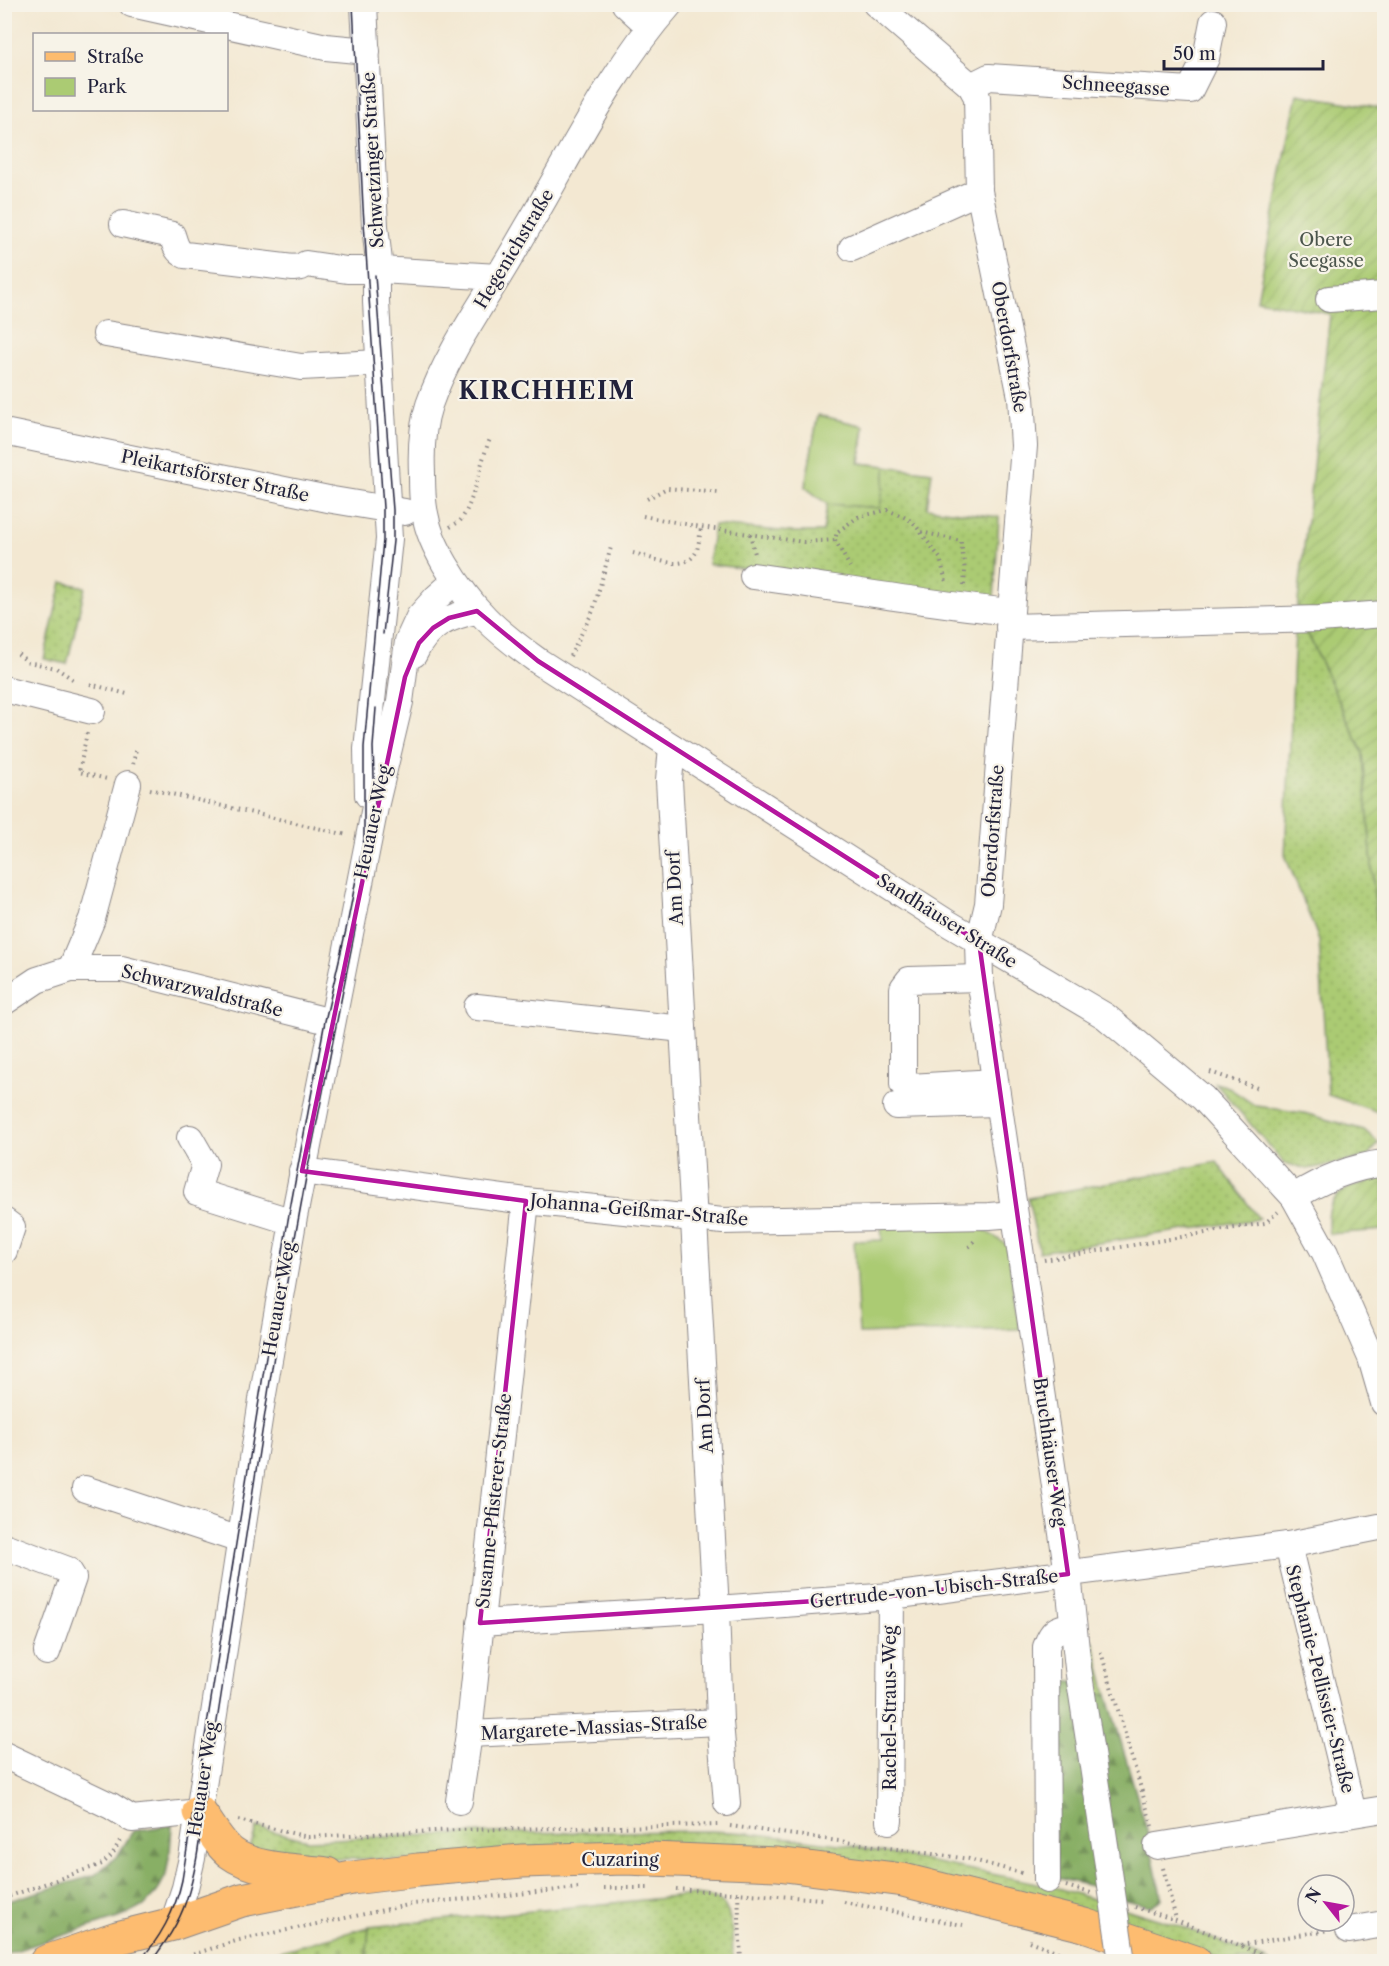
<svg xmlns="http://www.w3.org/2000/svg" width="1389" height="1966" font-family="'Libre Caslon Text',serif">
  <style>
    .grass { fill: url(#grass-dots); stroke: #667657; stroke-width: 1.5 }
    .forest { fill: url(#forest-firs); stroke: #556850; stroke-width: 1.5 }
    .cemetery { fill: url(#cemetery-stones); stroke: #667657; stroke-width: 1.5 }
    .park { fill: #abcb73; stroke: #667657; stroke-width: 1.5 }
    .garden { fill: url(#garden-furrows); stroke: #667657; stroke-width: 1.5 }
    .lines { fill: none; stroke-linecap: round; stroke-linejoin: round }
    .minor-casing { stroke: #8a8586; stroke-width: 28 }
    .major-casing { stroke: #8a8586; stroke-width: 35 }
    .path { stroke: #8a8586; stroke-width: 4; stroke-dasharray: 1.5 4.5; stroke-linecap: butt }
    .minor { stroke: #fff; stroke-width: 26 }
    .major { stroke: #fdbc6f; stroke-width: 33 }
    .tram { stroke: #22223b; stroke-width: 1.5 }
    .minor-bridge-casing { stroke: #8a8586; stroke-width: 28; stroke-linecap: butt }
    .minor-bridge { stroke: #fff; stroke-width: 26 }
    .marked { fill: none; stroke: #b5179e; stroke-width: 4.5; stroke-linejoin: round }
    .labels { text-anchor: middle; stroke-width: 4.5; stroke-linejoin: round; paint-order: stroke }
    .street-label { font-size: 18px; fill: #22223b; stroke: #f7f3e8 }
    .park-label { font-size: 18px; fill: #4b554c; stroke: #f7f3e8 }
    .district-label { font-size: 24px; font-weight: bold; letter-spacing: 1.5px; fill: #22223b; stroke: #f7f3e8 }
  </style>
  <defs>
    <pattern id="grass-dots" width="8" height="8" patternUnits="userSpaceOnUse" patternTransform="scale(1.5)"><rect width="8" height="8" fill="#abcb73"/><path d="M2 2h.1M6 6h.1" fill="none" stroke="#93ae64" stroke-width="1.8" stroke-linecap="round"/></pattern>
    <pattern id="forest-firs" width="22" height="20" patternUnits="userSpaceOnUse" patternTransform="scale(1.5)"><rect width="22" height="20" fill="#88af65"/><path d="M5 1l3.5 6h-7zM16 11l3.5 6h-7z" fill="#6f8e54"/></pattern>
    <pattern id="cemetery-stones" width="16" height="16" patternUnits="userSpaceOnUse" patternTransform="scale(1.5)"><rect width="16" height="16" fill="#abcb73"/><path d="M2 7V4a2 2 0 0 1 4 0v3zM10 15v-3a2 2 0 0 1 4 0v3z" fill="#93ae64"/></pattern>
    <pattern id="garden-furrows" width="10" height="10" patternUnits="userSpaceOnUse" patternTransform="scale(1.5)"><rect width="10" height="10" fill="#abcb73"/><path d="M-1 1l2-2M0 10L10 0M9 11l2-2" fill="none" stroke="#93ae64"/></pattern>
  </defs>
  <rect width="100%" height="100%" fill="#f7f3e8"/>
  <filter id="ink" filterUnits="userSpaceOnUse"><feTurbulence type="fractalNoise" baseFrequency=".0167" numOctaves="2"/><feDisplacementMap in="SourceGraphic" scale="12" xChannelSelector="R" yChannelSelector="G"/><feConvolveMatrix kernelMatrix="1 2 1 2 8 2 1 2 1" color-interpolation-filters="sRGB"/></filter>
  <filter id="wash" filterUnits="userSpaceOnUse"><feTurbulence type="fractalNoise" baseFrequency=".008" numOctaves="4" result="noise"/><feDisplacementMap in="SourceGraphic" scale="24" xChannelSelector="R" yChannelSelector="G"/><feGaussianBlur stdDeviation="1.35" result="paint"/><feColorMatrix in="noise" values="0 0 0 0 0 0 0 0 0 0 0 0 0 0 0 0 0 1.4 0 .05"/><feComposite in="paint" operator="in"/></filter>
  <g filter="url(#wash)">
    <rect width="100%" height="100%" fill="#f3e8d2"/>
    <g class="grass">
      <path d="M818,415l46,11 -4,37 72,9 -5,36 72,9 -5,82 -286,-35 6,-39 77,7h32l4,-28 -22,-17z"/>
      <path d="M62,582l23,5 -18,77 -23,-5z"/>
      <path d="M1306,630l57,123 21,264v97l-56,-19 -9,-155 -34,-85 10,-223z"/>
      <path d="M1215,1083l11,3 30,20 48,7 60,17 15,13 -11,13 -20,5 -40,8 -23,-5z"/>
      <path d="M1217,1162l42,57 -220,33 -11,-54z"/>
      <path d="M1086,1637l6,2 2,4 13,51 -16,1z"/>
      <path d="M257,1827l50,13 176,-7 227,-2 38,2 99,12 204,41 129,40 89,35h-44l-64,-23 -194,-55 -597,-24h-47l-74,-8z"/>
      <path d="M694,1895c7,1 16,1 23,4 18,9 15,44 16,62l-367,1 3,-35z"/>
    </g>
    <g class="forest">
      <path d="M1053,1680l21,1 26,207 -44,-10z"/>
      <path d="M1107,1694l39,133 16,72 -11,7 -31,-7 -29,-204z"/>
      <path d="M172,1825l-2,27 -4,23 -9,17 -13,14 -20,10 -119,38v-52l90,-27 23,-20 15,-24z"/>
    </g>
    <path class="cemetery" d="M369,1927l-3,34h-95l1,-8z"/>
    <g class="park">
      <path d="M818,415l46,11 -5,37 27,3 -6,42 -53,-4 -22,-17z"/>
      <path d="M971,1221l36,24 13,84 -161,5 -5,-93 28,-1 -1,-17z"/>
    </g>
    <g class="garden">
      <path d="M1297,94l87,15v908l-21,-264 -66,-143 33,-296 -73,-14z"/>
      <path d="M1384,1177v53l-55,4c-7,-44 21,-47 55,-57z"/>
    </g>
  </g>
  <g filter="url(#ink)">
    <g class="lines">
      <g class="minor-casing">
        <g id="minor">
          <path d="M132,4l194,43 41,4"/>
          <path d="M364,4l11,222 5,44"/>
          <path d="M625,4l25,23"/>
          <path d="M670,4c-56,63 -95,142 -137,214 -12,20 -23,40 -35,59 -25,41 -53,82 -69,128 -7,21 -8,46 -7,68 0,15 0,31 4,45 3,17 11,32 19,46 27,46 51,67 93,97l408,261 159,94 98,82 91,99 31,56 46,105 13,45"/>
          <path d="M876,4l95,82 6,11 2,94 42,206 3,49 -36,458 -9,38 1,36 88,596 10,94 30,197"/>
          <path d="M971,86l18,-9 201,13 16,-32 7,-36"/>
          <path d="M123,224l49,11c3,9 4,16 13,20l108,13 8,-1 5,-3 41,6h33l118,7"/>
          <path d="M852,248l127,-57"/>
          <path d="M1329,299l55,-4"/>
          <path d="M106,334l195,33 78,-4"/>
          <path d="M4,432l329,68 72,12"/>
          <path d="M753,576c85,12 171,27 257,36"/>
          <path d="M1009,627l310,-8 65,-5"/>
          <path d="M414,654c12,-27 34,-38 63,-43"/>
          <path d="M4,689l88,22"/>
          <path d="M672,747l-3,33 47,829 4,113 7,81"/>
          <path d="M368,795l-1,-46 22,-210 -13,-237v-24l4,-8"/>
          <path d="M71,969l21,-50 36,-135"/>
          <path d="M980,978l-71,2 -6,8v96l7,3 85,-5"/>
          <path d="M4,1002l33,-22 34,-11h51l210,53"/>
          <path d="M477,1007l206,22"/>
          <path d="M896,1106l102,-3"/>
          <path d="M190,1138l15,26 -8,28 96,30"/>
          <path d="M302,1171l224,30 197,20 266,-5 25,-2"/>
          <path d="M1294,1197c27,-17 58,-30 90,-34"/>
          <path d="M4,1221l8,6 -8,24"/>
          <path d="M85,1489l155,51"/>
          <path d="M1288,1545l65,268"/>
          <path d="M4,1546l64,24 5,8 -26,74"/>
          <path d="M480,1623l236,-14 175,-13 397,-51 96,-19"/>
          <path d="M469,1734l251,-12"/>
          <path d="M4,1755l107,51 21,13 67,-7"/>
          <path d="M459,1801l10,-67 57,-533"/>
          <path d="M889,1821l2,-225"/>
          <path d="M1157,1846l227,-37"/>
          <path d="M1047,1880l-1,-233c6,-17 10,-19 27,-21"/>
          <path d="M173,1924l12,-36 7,-30 70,-458 31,-178 82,-415 25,-105 8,-61 11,-24 17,-19 19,-17"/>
          <path d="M1349,1930l35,-6"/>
        </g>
      </g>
      <g class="major-casing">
        <g id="major">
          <path d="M199,1812c10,13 19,31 32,41 24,18 67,17 96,21"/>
          <path d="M46,1962l71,-24 56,-14 69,-24 110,-22 66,-8 104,-9 103,-3 152,6 126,16 181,45 111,37"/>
        </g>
      </g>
      <g class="path">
        <path d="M647,499l20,-11 52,5"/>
        <path d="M643,516l58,11 102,15 32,-2 2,-8 21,-15 29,-7 15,6 11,6 27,36 6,24"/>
        <path d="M450,527c5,-3 10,-5 12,-9 13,-18 18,-56 28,-79"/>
        <path d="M921,532l40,9 4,30 -1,15"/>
        <path d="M750,534l5,20"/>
        <path d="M835,540l15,27"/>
        <path d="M633,553c18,4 54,22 64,-3 2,-7 3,-15 4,-23"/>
        <path d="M18,654l10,8 28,6 18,12"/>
        <path d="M570,656l23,-45 18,-64"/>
        <path d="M90,684l37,10"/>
        <path d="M87,733l-8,39 28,7"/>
        <path d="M133,764l3,-15"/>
        <path d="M150,789l197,46"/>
        <path d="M1210,1072l50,17"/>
        <path d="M969,1247l7,-8"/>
        <path d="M1044,1260l221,-37 13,-11"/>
        <path d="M1101,1652l51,174"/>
        <path d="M238,1820l70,17 149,-7 263,-5"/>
        <path d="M730,1826l239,33 56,15"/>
        <path d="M1163,1868l13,51"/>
        <path d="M1066,1886l25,7"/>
        <path d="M604,1888h44"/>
        <path d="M676,1889l146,10"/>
        <path d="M738,1893l3,69"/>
        <path d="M4,1898l98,-34 10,-9 10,-18"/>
        <path d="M844,1902l119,23"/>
        <path d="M1135,1907l41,13 105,42"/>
        <path d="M1029,1941l32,12 2,9"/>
        <path d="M1241,1945l87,-15"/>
        <path d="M1061,1953l33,9"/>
        <path d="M177,1962l14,-7 48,-15 174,-36 166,-16"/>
      </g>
      <use href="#minor" class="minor"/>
      <use href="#major" class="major"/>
      <g class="tram">
        <path d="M375,275l18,235v31l-10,93"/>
        <path d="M371,849l4,-42 -2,-60 3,-39"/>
        <path d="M213,1747l64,-411 30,-164 49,-247"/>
        <path d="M138,1962c21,-21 38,-53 44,-82l106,-660 37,-199 21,-91 18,-91v-92l19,-207v-32l-20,-301 -10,-203"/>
        <path d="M151,1962c14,-19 28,-39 35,-61 13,-37 15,-79 21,-119"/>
      </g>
      <g class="minor-bridge-casing">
        <path id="minor-bridge" d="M1108,1865l14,97"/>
      </g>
      <use href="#minor-bridge" class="minor-bridge"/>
    </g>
  </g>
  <path class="marked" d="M477,611l61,50 441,281 89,632 -177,22 -411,27 46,-422 -224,-30 103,-494 14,-34 14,-15 16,-10z"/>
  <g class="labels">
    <g class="street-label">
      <text transform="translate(1116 86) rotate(4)" y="6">Schneegasse</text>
      <text transform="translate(373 160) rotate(-93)" y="6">Schwetzinger Straße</text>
      <text transform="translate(514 249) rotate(-59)" y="6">Hegenichstraße</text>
      <text transform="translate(1009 347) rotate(80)" y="6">Oberdorfstraße</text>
      <text transform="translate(215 476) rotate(12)" y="6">Pleikartsförster Straße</text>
      <text transform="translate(373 822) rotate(-78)" y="6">Heuauer Weg</text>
      <text transform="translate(993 831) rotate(-86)" y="6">Oberdorfstraße</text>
      <text transform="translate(675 888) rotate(-93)" y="6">Am Dorf</text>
      <text transform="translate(947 921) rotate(32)" y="6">Sandhäuser Straße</text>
      <text transform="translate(202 991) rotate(14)" y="6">Schwarzwaldstraße</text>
      <text transform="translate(639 1210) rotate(5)" y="6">Johanna-Geißmar-Straße</text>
      <text transform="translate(279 1299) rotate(-80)" y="6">Heuauer Weg</text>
      <text transform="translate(705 1416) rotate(-93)" y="6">Am Dorf</text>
      <text transform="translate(1050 1452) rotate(82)" y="6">Bruchhäuser Weg</text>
      <text transform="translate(494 1501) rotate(-84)" y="6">Susanne-Pfisterer-Straße</text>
      <text transform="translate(934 1589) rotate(-6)" y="6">Gertrude-von-Ubisch-Straße</text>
      <text transform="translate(1320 1679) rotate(76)" y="6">Stephanie-Pellissier-Straße</text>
      <text transform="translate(890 1708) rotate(-90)" y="6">Rachel-Straus-Weg</text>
      <text transform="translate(594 1728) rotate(-3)" y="6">Margarete-Massias-Straße</text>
      <text transform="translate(203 1779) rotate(-81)" y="6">Heuauer Weg</text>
      <text x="620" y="1866">Cuzaring</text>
    </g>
    <g class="park-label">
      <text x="1326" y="246">Obere<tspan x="1326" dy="21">Seegasse</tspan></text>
    </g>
    <g class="district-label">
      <text x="547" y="399">KIRCHHEIM</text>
    </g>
  </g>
  <rect width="1389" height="1966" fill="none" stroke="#f7f3e8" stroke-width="24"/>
  <rect x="33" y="33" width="195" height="78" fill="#f7f3e8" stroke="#a29fa3" stroke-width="1.5"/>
  <rect x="45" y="52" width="30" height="9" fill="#fdbc6f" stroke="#a29fa3" stroke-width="1.5"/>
  <text x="87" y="63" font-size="18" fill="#22223b">Straße</text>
  <rect x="45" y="78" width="30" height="18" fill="#abcb73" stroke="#a29fa3" stroke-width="1.5"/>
  <text x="87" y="93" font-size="18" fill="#22223b">Park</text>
  <g transform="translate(1326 1903) rotate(301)"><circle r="28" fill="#f7f3e8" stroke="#a29fa3" stroke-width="1.5"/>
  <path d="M0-4.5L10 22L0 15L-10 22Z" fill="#b5179e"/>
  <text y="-9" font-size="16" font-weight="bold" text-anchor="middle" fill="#22223b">N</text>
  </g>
  <path d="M1164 60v9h159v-9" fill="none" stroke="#22223b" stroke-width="3"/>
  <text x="1173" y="60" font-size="18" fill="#22223b" stroke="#f7f3e8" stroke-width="4.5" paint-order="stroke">50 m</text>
</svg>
